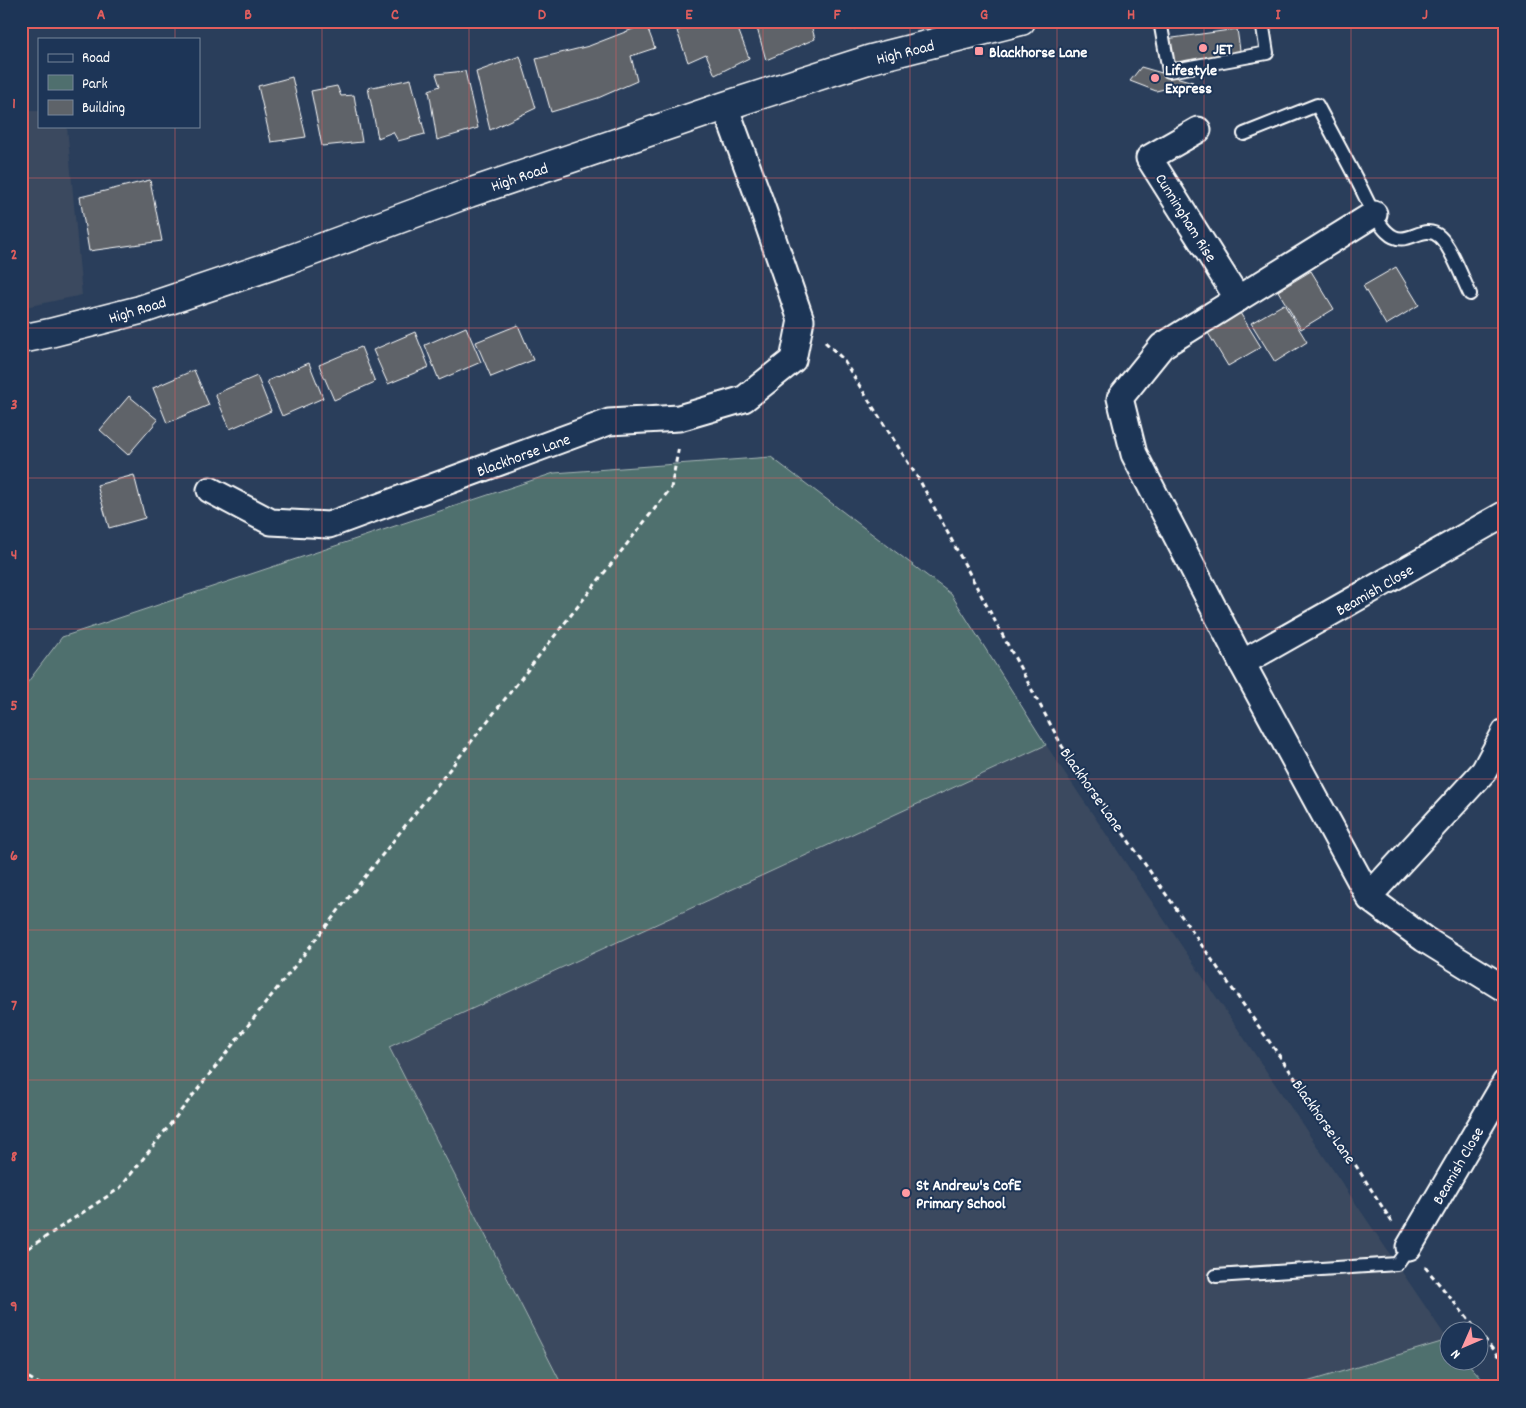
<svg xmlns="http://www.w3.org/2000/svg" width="1526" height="1408" font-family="Dekko,sans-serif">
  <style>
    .built { fill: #3a495f }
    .green { fill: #4f6f6e; stroke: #a7b7b6 }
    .building { fill: #5e6369; stroke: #fff }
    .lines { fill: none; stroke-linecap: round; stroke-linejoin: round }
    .lane-casing { stroke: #fff; stroke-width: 16 }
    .street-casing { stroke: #fff; stroke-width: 29 }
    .secondary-casing { stroke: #fff; stroke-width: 31 }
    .path { stroke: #fff; stroke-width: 3; stroke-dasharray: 5 4; stroke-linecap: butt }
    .lane { stroke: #1d3557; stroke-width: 12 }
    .street { stroke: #1d3557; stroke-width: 25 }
    .secondary { stroke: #1d3557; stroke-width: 28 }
    .grid { fill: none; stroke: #e05e5e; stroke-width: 1; stroke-opacity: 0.55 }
    .poi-dot { fill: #ff9aa2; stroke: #1d3557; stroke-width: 2 }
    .labels { text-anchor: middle; stroke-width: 4; stroke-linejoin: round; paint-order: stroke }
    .poi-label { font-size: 16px; font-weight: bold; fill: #fff; stroke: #1d3557; text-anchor: start }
    .street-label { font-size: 16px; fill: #fff; stroke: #1d3557 }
    .neatline { fill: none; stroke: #e05e5e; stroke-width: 2 }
    .grid-label { font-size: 16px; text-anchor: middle; font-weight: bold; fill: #e05e5e }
  </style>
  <rect width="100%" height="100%" fill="#2a3e5b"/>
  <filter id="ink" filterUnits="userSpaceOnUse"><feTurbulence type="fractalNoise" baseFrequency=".02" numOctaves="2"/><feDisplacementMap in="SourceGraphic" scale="10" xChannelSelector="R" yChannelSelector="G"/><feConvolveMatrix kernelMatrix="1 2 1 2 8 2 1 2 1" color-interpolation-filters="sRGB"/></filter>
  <g filter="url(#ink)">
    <g class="built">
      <path d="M21,111h18v15h28l15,169 -61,13z"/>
      <path d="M1046,745l402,595 -136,47h-749l-174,-340z"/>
    </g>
    <g class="green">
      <path d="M771,457l180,137 95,151 -657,302 174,340h-542v-696l41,-54 492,-164z"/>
      <path d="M1448,1340v20l18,1 23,26h-199z"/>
    </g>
    <g class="building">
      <path d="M704,21h31l14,37 -34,17 -9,-21 -18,8 -11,-31z"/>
      <path d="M755,21h55l5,18 -49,21z"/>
      <path d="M848,21h31l-28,9z"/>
      <path d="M646,24l9,24 -24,8 6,25 -39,17 -47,14 -15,-53 53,-13z"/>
      <path d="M1237,29l4,28 -71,10 -4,-28z"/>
      <path d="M520,56l16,52 -46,22 -14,-58z"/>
      <path d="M1141,67l52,15 -37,9 -26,-10z"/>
      <path d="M465,71l13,57 -41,12 -8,-50 11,-4 -4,-12z"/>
      <path d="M292,77l14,60 -35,5 -13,-56z"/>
      <path d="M411,79l14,55 -27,7 -5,-9 -15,6 -10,-50z"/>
      <path d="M337,86l4,10 13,-1 8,47 -40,4 -11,-55z"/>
      <path d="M150,180l12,61 -73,10 -9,-54z"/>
      <path d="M1396,267l23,38 -33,20 -23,-39z"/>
      <path d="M1311,271l23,38 -33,20 -23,-38z"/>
      <path d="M1284,304l23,38 -32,20 -24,-39z"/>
      <path d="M1237,308l24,39 -33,19 -23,-38z"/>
      <path d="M518,325l15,35 -42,17 -15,-35z"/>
      <path d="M466,327l15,35 -42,18 -14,-35z"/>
      <path d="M415,332l14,35 -41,17 -15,-34z"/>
      <path d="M361,347l14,35 -41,18 -15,-35z"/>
      <path d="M309,363l14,35 -41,18 -15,-35z"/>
      <path d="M194,370l15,35 -42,18 -14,-35z"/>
      <path d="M257,376l14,35 -41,18 -15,-35z"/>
      <path d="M129,396l29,24 -30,35 -28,-25z"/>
      <path d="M134,475l11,43 -36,10 -12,-43z"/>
    </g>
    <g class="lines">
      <g class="lane-casing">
        <g id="lane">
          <path d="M1160,21l9,50 98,-18 -5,-32"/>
          <path d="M1244,134l73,-29c15,28 30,56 45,85 6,12 15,33 25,42 19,19 35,-11 53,5 11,10 23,43 30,57"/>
          <path d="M1216,1276l181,-12 12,-17"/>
        </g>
      </g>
      <g class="street-casing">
        <g id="street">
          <path d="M1198,130l-49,28 89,141"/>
          <path d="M1374,214l-212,132 -42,52 14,56 108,209 128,236 54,40 81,50"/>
          <path d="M210,490l61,32 58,3 280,-103 70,-4 65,-19 49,-39 8,-40 -41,-119 -35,-95"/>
          <path d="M1242,663l263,-149"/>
          <path d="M1369,896l115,-125 21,-39"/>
          <path d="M1409,1247l96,-164"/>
        </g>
      </g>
      <g class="secondary-casing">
        <path id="secondary" d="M21,339l29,-6 90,-23 151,-51 178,-66 256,-87 146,-47 150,-38"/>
      </g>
      <g class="path">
        <path d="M825,342l17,16 79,125 141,263 289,412 41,64"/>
        <path d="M21,1253l99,-65 551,-700 8,-42"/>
        <path d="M1425,1267l52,63"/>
        <path d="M1478,1332l27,32"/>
        <path d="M21,1373l23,14"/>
      </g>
      <use href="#lane" class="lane"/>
      <use href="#street" class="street"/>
      <use href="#secondary" class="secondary"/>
    </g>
  </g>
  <path class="grid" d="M175,21v18M322,21v1366M469,21v1366M616,21v1366M763,21v1366M910,21v1366M1057,21v1366M1204,21v1366M1351,21v1366M175,126v1261M21,178h1484M21,328h1484M21,478h1484M21,629h1484M21,779h1484M21,930h1484M21,1080h1484M21,1230h1484"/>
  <g class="poi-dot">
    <circle cx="1203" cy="48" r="5"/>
    <rect x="974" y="46" width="10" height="10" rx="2.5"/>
    <circle cx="1155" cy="78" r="5"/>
    <circle cx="906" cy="1193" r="5"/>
  </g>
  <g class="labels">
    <g class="poi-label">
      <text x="1213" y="54">JET</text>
      <text x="989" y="57">Blackhorse Lane</text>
      <text x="1165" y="75">Lifestyle<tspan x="1165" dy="18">Express</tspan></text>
      <text x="916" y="1190">St Andrew's CofE<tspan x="916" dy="18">Primary School</tspan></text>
    </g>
    <g class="street-label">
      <text transform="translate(905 51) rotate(-14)" y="6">High Road</text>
      <text transform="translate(519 176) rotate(-19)" y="6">High Road</text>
      <text transform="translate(1187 217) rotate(58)" y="6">Cunningham Rise</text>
      <text transform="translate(137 309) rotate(-17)" y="6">High Road</text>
      <text transform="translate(523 454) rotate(-20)" y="6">Blackhorse Lane</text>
      <text transform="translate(1374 589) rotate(-30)" y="6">Beamish Close</text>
      <text transform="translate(1093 789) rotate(55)" y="6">Blackhorse Lane</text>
      <text transform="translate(1325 1121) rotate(55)" y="6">Blackhorse Lane</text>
      <text transform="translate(1457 1165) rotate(-60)" y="6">Beamish Close</text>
    </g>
  </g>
  <rect width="1526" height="1408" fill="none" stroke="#1d3557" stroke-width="55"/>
  <rect x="38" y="38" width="162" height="90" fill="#1d3557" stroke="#77869a"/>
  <rect x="48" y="54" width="25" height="8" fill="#1d3557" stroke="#77869a"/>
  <text x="82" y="62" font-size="15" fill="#ffffff">Road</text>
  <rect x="48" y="75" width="25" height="15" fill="#4f6f6e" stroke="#77869a"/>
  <text x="82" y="88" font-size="15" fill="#ffffff">Park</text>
  <rect x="48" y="100" width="25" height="15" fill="#5e6369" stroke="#77869a"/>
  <text x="82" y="112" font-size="15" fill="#ffffff">Building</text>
  <g transform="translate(1464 1346) rotate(225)"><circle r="24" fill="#1d3557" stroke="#77869a"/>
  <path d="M0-4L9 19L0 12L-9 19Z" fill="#ff9aa2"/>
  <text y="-8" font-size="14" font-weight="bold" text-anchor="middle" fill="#ffffff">N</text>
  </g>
  <rect x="28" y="28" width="1470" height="1352" class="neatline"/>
  <g class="grid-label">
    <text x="101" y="19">A</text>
    <text x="248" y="19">B</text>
    <text x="395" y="19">C</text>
    <text x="542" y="19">D</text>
    <text x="689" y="19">E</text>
    <text x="837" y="19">F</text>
    <text x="984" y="19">G</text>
    <text x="1131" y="19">H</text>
    <text x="1278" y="19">I</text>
    <text x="1425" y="19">J</text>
    <text x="14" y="108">1</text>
    <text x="14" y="259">2</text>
    <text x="14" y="409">3</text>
    <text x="14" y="559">4</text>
    <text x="14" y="710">5</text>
    <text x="14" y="860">6</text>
    <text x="14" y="1010">7</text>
    <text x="14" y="1161">8</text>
    <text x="14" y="1311">9</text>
  </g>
</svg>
